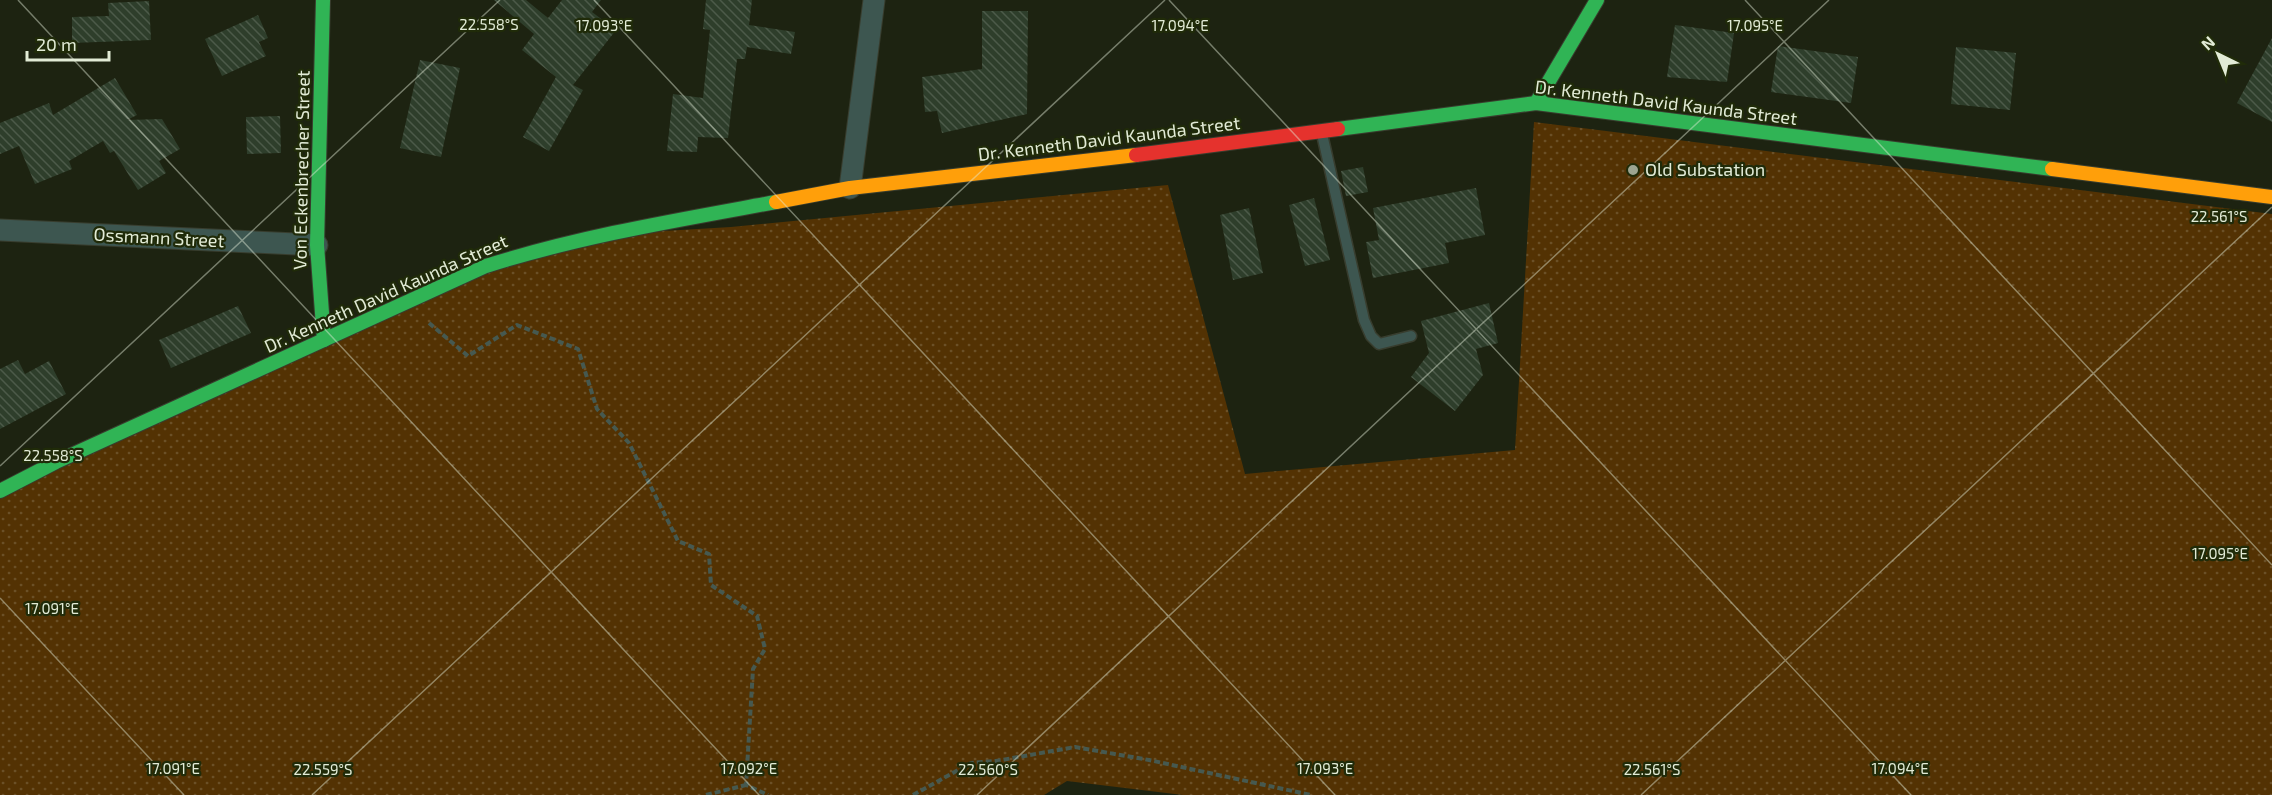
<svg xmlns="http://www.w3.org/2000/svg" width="2272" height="795" font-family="'Exo 2',sans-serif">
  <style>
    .grass { fill: url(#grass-dots) }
    .building { fill: url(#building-back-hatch) }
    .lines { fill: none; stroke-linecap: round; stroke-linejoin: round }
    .lane-casing { stroke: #383d2e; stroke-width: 13 }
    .street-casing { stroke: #383d2e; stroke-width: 23 }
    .fast-casing { stroke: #383d2e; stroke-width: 16 }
    .slow-casing { stroke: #383d2e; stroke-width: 16 }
    .jam-casing { stroke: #383d2e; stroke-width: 16 }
    .path { stroke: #465950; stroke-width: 4; stroke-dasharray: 6 3; stroke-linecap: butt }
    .lane { stroke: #3d5650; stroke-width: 10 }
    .street { stroke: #3d5650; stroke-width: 21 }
    .fast { stroke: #30b455; stroke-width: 14 }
    .slow { stroke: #ff9f0a; stroke-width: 14 }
    .jam { stroke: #e5322d; stroke-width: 14 }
    .ticks { fill: none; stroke: #e2ebd6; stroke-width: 1.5; stroke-opacity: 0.45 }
    .poi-dot { fill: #9da591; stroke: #202b09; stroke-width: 2 }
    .labels { text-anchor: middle; stroke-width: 4.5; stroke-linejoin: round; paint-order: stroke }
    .street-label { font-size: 18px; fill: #e2ebd6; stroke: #202b09 }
    .poi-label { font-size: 18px; fill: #e2ebd6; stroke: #202b09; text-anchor: start }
    .ticks-label { font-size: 15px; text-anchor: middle; fill: #e2ebd6; stroke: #202b09; stroke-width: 4.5; stroke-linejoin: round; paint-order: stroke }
  </style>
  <defs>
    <pattern id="grass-dots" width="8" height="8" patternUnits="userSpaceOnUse" patternTransform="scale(1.5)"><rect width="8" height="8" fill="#533203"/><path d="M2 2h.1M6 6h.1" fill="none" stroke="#6b5027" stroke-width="1.8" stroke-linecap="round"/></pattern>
    <pattern id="building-back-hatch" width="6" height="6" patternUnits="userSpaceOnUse" patternTransform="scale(1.5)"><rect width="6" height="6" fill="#2e3e2b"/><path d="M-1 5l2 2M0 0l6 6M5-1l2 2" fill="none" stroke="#4c5a49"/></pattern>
  </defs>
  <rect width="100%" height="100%" fill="#1d2311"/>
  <path class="grass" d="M1534,122l738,92v581h-1089l-116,-14 -23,14h-1044v-304l486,-225 161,-34 84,-5 437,-42 77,289 270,-24z"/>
  <g class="building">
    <path d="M494,0h32l22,18 14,-18h39l-9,12 24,18 -43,55 10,5 -34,61 -26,-14 33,-60 -34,-27 12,-16z"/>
    <path d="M706,0h46l-3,25 46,7 -4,22 -44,-7 -2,12h-8l-9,79 -30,-1 -1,15 -30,-1 6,-57 30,4 7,-68 -7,-1z"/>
    <path d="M149,1l2,39 -79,3v-26l37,-1 -1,-13z"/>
    <path d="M982,11h46l-1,103 -85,19 -5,-22 -12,1 -3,-35 60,-8z"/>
    <path d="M258,15l10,23 -9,4 7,14 -44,20 -17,-37z"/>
    <path d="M1675,25l59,8 -7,49 -60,-5z"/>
    <path d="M2272,38v84l-35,-19z"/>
    <path d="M1778,46l80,11 -7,46 -80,-11z"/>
    <path d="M1956,47l60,6 -6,57 -59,-6z"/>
    <path d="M420,60l40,8 -19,89 -41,-9z"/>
    <path d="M115,78l22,37 -10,5 35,-1 18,30 -21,12 7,12 -28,17 -24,-39 -4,2 -7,-12 -34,20 3,8 -37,15 -16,-38 -19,8v-31l49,-20 4,12z"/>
    <path d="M280,116l1,37 -34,1 -1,-37z"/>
    <path d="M1363,167l5,25 -22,4 -5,-25z"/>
    <path d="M1476,188l9,47 -40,8 4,20 -76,15 -7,-36 13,-2 -6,-32z"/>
    <path d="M1314,198l16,62 -25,6 -16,-61z"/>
    <path d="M1249,208l14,65 -30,7 -13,-65z"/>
    <path d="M1489,303l9,40 -22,6 7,26 -28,36 -44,-34 18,-24 -8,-32z"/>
    <path d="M238,306l13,27 -80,35 -12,-28z"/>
    <path d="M18,360l7,14 24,-13 17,33 -66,35v-60z"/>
  </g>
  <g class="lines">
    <g class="lane-casing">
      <path id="lane" d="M1322,134l42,186 7,16 8,8 32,-8"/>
    </g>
    <g class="street-casing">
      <g id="street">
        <path d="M850,188l24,-188"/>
        <path d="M0,230l317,15"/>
      </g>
    </g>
    <g class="fast-casing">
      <g id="fast">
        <path d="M323,0l-6,245 7,95"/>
        <path d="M1536,103l61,-103"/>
        <path d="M1338,129l198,-26 516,66"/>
        <path d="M0,491l56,-29 430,-196c95,-30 192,-46 290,-64"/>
      </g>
    </g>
    <g class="slow-casing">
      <g id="slow">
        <path d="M2052,169l220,28"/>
        <path d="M776,202l74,-14 286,-33"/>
      </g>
    </g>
    <g class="jam-casing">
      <path id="jam" d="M1136,155l202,-26"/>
    </g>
    <g class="path">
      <path d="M429,323l39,33 49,-31 61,24 19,60 32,34 49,98 31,13 2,31 46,31 8,33 -12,20 -7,116 22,10"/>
      <path d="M706,795l40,-10"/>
      <path d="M913,795l58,-32 25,-2 79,-14 74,13 162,35"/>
    </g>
    <use href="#lane" class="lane"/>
    <use href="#street" class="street"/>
    <use href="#fast" class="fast"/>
    <use href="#slow" class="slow"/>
    <use href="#jam" class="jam"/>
  </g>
  <path class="ticks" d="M18,0l741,795M594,0l741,795M1169,0l742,795M1745,0l527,565M0,466l500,-466M0,598l184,197M312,795l853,-795M977,795l852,-795M1641,795l631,-588"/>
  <circle class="poi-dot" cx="1633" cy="170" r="6"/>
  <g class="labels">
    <g class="street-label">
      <text transform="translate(1666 103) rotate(7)" y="6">Dr. Kenneth David Kaunda Street</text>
      <text transform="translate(1109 139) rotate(-7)" y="6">Dr. Kenneth David Kaunda Street</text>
      <text transform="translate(302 170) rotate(-89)" y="6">Von Eckenbrecher Street</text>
      <text transform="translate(159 238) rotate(3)" y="6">Ossmann Street</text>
      <text transform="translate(386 294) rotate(-24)" y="6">Dr. Kenneth David Kaunda Street</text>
    </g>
    <g class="poi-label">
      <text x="1645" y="176">Old Substation</text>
    </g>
  </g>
  <g class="ticks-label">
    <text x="489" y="30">22.558°S</text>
    <text x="604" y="31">17.093°E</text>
    <text x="1180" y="31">17.094°E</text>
    <text x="1755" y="31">17.095°E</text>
    <text x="2219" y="222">22.561°S</text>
    <text x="53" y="461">22.558°S</text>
    <text x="2220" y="559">17.095°E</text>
    <text x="52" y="614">17.091°E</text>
    <text x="173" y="774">17.091°E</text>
    <text x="749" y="774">17.092°E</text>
    <text x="1325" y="774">17.093°E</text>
    <text x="1900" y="774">17.094°E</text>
    <text x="323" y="775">22.559°S</text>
    <text x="988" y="775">22.560°S</text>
    <text x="1652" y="775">22.561°S</text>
  </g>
  <g transform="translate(2218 54) rotate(317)" stroke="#202b09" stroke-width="4.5" paint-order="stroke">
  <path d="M0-4.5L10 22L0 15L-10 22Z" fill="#e2ebd6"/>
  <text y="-9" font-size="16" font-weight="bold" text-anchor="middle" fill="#e2ebd6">N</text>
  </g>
  <path d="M27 51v9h82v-9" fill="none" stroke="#e2ebd6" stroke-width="3"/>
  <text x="36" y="51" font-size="18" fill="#e2ebd6" stroke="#202b09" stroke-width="4.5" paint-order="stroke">20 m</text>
</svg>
